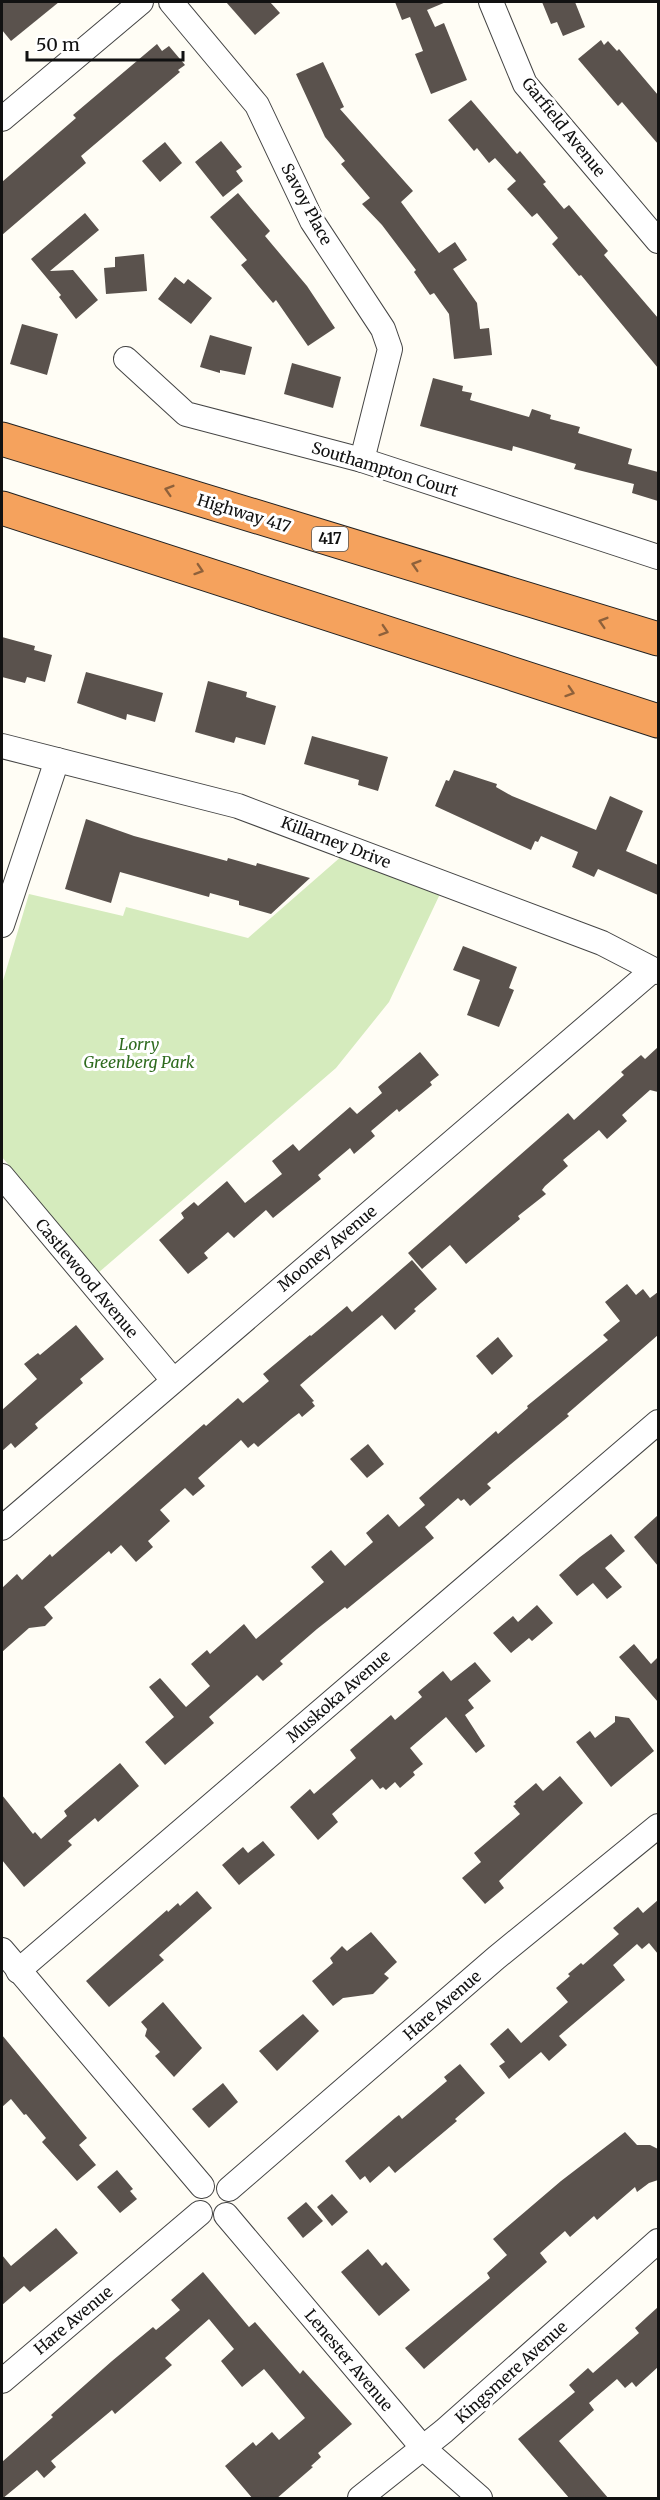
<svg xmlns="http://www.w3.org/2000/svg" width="660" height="2500" font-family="Merriweather,serif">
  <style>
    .green { fill: #d5ebbd }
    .building { fill: #5a524d }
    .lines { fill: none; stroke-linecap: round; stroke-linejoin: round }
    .minor-casing { stroke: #444; stroke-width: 26 }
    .highway-casing { stroke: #222; stroke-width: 35 }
    .minor { stroke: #fff; stroke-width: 24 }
    .highway { stroke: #f5a25d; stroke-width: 33 }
    .oneway { stroke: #8e613b }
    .labels { text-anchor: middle; stroke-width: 6; stroke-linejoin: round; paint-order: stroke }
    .shield { fill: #fff; stroke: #585858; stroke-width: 1.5 }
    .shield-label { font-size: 15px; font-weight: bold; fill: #111 }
    .street-label { font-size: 16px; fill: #111; stroke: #fff }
    .park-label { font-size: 16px; font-style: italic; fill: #2f6b1f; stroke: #fff }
  </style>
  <rect width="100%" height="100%" fill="#fffdf5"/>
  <path class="green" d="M343,855l97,39 -51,108 -53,66 -238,205 -96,-116v-173l27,-90 94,22 3,-9 122,31z"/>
  <g class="building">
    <path d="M2,2h57l-48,39 -9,-11z"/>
    <path d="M226,2h44l10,11 -25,22z"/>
    <path d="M395,2h51l-19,8 8,17 9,-4 23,57 -36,14 -16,-40 8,-3 -13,-34 -8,3z"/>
    <path d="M542,2h33l10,25 -22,9 -6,-14 -6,2z"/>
    <path d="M601,40l3,5 4,-4 9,10 2,-2 39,46v49l-36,-42 -4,4 -40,-47z"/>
    <path d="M157,44l5,7 7,-5 16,19 -7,5 2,2 -99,84 5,7 -84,72v-53l74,-64 -3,-3z"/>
    <path d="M323,62l21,45 -4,2 73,82 -12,11 38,51 16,-11 12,18 -14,9 24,34 3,26 9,-1 3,27 -38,4 -5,-45 -15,-21 -4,2 -16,-23 2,-2 -34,-45 -20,-21 8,-6 -29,-34 4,-3 -20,-24 -29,-63z"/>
    <path d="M471,100l46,54 3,-3 26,31 -3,2 21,25 5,-4 39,46 -4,4 54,63v50l-77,-93 -2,1 -27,-32 6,-6 -21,-25 -5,4 -25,-28 9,-8 -21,-23 -6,5 -12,-15 -3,3 -26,-31z"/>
    <path d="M221,141l21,26 -6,4 7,10 -20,16 -28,-35z"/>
    <path d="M165,142l17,21 -22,19 -18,-21z"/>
    <path d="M238,193l32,38 -5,5 42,50 28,42 -27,18 -32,-46 -3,3 -32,-38 6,-5 -37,-43z"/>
    <path d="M85,213l14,17 -49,41 23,-1 25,30 -22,19 -17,-22 2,-2 -30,-36z"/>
    <path d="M144,254l3,37 -41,3 -2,-26 11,-1v-10z"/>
    <path d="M175,277l9,7 4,-5 24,19 -21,26 -33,-25z"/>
    <path d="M22,324l36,10 -11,41 -37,-11z"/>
    <path d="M210,335l42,12 -7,28 -25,-5v3l-20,-6z"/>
    <path d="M292,363l49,14 -8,31 -49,-14z"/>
    <path d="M433,378l30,8 -1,5 10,2 -2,7 59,17 3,-8 19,6 -1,4 30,8 -2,6 54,16 -4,15 30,8v29l-26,-8 2,-9 -60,-15 2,-5 -63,-18 -1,5 -92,-25z"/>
    <path d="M2,637l33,9 -1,4 18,5 -7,27 -18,-5 -2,6 -23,-6z"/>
    <path d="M86,672l77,21 -8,29 -28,-8 -1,6 -49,-17z"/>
    <path d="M208,681l39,11 -1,5 30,9 -11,39 -29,-8 -2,6 -39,-11z"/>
    <path d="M312,736l76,21 -10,34 -20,-6 1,-5 -55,-16z"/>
    <path d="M454,770l43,14 -1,3 16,9 84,34 14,-34 33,15 -17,40 32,14v30l-60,-26 -4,8 -22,-10 6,-15 -37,-16 -3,6 -3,-1 -4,9 -96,-44 11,-26 3,1z"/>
    <path d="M86,819l48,17 93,25 1,-3 28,8 1,-3 53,15 -39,36 -32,-9v-4l-29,-8 -1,4 -89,-25 -9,31 -46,-14z"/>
    <path d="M463,946l54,21 -8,21 5,2 -15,37 -32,-12 13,-35 -27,-10z"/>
    <path d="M658,1047v45l-8,-2 -28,25 5,6 -20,18 -8,-9 -36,30 5,6 -23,20 -3,4 4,4 -28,22 2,3 -54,45 -16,-19 -28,24 -14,-16 160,-140 6,7 50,-45 -3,-3 20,-17 4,4z"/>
    <path d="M420,1052l19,23 -9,7 2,3 -33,27 -2,-3 -26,22 4,5 -21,18 -4,-6 -32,27 3,4 -48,39 -7,-8 -32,28 -6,-6 -24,21 4,5 -20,16 -29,-34 25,-22 -3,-5 13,-11 4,4 29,-25 18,22 37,-29 -10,-13 21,-17 6,7 51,-44 7,7 25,-21 -4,-6z"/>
    <path d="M412,1260l25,29 -23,20 2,2 -21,19 -13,-15 -82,70 14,16 -2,1 3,4 -13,11 -3,-4 -8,6 -33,28 -4,-4 -6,5 -7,-8 -43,38 7,8 -12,10 -8,-8 -25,22 10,11 -22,20 5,6 -17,15 -15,-17 -10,9 -2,-3 -65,56 9,11 -8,8 -16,2 -27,24v-64l15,-14 5,6 28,-26 2,3 152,-133 2,2 32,-28 5,5 26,-22 -6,-7 47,-39 1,1 36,-30 5,6z"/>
    <path d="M627,1284l9,11 7,-6 7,9 8,-6v43l-91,79 2,2 -82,68 4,4 -21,18 -6,-7 -3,2 -3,-3 -33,29 9,11 -87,71 -2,-2 -28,22 -37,32 3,3 -20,17 -6,-6 -48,42 5,6 -49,42 -20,-23 29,-25 -25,-30 11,-9 26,29 24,-21 -19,-22 16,-14 3,4 34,-30 12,15 68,-57 -13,-15 20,-17 14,16 28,-24 -7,-9 22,-19 11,13 26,-22 -6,-7 77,-67 2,3 30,-26 -1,-2 81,-66 -5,-5 17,-14 -15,-19z"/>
    <path d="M76,1325l28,34 -24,20 3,4 -48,41 3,4 -23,20 -4,-5 -9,8v-41l35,-31 -13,-15 14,-11 2,2z"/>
    <path d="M498,1337l15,19 -21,19 -16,-19z"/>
    <path d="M368,1444l16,20 -17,14 -17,-19z"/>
    <path d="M658,1515v51l-24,-29z"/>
    <path d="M611,1534l14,17 -20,17 17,19 -15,12 -14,-16 -16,13 -18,-21 21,-18z"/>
    <path d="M537,1605l16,18 -21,18 -3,-3 -18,15 -18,-20 20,-17 5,6z"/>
    <path d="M634,1644l17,20 7,-7v45l-39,-45z"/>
    <path d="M475,1662l16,19 -23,19 6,8 -9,7 20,31 -9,7 -30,-36 -36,31 13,16 -10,8 2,3 -15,13 -5,-6 -9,8 -3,-3 -3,2 -8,-10 -40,35 6,8 -20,18 -28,-33 20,-18 4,5 42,-36 -6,-8 41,-35 4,5 27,-23 -4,-5 25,-21 8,10z"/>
    <path d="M615,1716l14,2 25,33 -43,36 -35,-45 14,-11 5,7 20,-16z"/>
    <path d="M120,1763l19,23 -41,36 -3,-4 -27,23 4,4 -48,42 -22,-27v-65l31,39 2,-2 6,7 26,-23 -3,-5z"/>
    <path d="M560,1776l23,27 -84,78 5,7 -19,16 -23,-26 19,-16 -7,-9 46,-39 -7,-8 3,-2 -2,-2 22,-19 7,8z"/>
    <path d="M263,1841l12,14 -36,30 -17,-20 21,-18 5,6z"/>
    <path d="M197,1891l15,17 -53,47 5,5 -55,47 -23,-26 81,-71 1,2 10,-9 2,3z"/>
    <path d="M658,1900v54l-9,-11 -7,6 -5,-5 -24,21 12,15 -66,56 8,9 -18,16 -8,-9 -32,27 -10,-13 6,-4 -15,-18 18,-16 13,15 47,-41 -12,-14 14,-12 -2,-2 13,-11 2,2 36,-31 -6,-6 25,-21 5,6z"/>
    <path d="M371,1932l26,30 -13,12 5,4 -16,16 -30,4 -10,8 -21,-25 21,-18 -3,-5 12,-12 5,5z"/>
    <path d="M163,2002l39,46 -28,29 -19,-21 5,-4 -15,-16 2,-7 -6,-7z"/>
    <path d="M303,2014l16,17 -42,40 -18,-20z"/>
    <path d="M2,2035l85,103 -8,7 17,20 -19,16 -35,-39 4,-4 -20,-24 -2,1 -13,-16 -9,8z"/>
    <path d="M460,2064l25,29 -30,26 2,2 -62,52 -6,-7 -19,17 -5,-7 -5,4 -15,-19 50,-43 4,-3 3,4 45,-38 -3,-4z"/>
    <path d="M223,2083l15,19 -29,26 -17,-19z"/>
    <path d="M625,2132l12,13h13l8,4v31l-9,3 -12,9 -2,-5 -38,33 -3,-4 -24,21 -5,-6 -25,22 7,9 -123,107 -19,-21 85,-70 -3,-5 20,-18 -14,-16 68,-58z"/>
    <path d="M117,2170l16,19 -3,2 7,8 -17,14 -23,-26z"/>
    <path d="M332,2194l16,18 -16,14 -15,-19z"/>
    <path d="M306,2202l17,19 -20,17 -16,-20z"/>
    <path d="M56,2228l22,25 -48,39 -6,-6 -22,19v-50l9,11z"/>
    <path d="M368,2249l14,17 4,-4 24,28 -31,26 -38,-44z"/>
    <path d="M203,2272l46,55 6,-5 45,52 3,-4 49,54 -34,29 3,4 -10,9 2,1 -37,32h-23l-28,-33 28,-24 3,4 16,-14 7,8 26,-22 -41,-49 -22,18 -21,-26 13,-12 -25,-30 -44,39 7,7 -57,49 -3,-4 -61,51 5,6 -12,11 -7,-8 -35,29v-37l51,-45 -2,-2 61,-54 41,-34 3,3 24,-20 -9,-10z"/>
    <path d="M658,2307v60l-22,20 -4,-5 -7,6 -8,-9 -28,24 5,7 -35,31 50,58h-39l-52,-60 57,-47 -6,-7 19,-17 5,5 46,-40 -4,-5z"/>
  </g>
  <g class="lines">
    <g class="minor-casing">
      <g id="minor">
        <path d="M171,2l86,103 55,116 71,108 7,20 -28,111"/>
        <path d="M491,2l34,82 133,157"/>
        <path d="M2,119l139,-117"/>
        <path d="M126,359l60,55 176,46 296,97"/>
        <path d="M2,746l236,60 364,137 56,29"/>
        <path d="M2,925l55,-165"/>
        <path d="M2,1176l171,204"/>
        <path d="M2,1528l651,-558"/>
        <path d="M2,1950l200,236"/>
        <path d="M18,1971l640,-549"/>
        <path d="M229,2189l267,-231 162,-132"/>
        <path d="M226,2215l197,233 57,50"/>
        <path d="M2,2381l198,-168"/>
        <path d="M360,2498l84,-67 214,-190"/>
      </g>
    </g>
    <g class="highway-casing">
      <g id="highway">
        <path d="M2,439l656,200"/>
        <path d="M2,508l656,213"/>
      </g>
    </g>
    <use href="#minor" class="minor"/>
    <use href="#highway" class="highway"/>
  </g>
  <defs><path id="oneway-chevron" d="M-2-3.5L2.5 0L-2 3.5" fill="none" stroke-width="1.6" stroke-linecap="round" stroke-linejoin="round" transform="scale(1.5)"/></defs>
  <g class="oneway">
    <use href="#oneway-chevron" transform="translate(169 490) rotate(-163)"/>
    <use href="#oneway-chevron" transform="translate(416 565) rotate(-163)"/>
    <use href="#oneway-chevron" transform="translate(199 570) rotate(18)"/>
    <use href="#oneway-chevron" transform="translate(603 622) rotate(-163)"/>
    <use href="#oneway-chevron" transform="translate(384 631) rotate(18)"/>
    <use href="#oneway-chevron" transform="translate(570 692) rotate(18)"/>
  </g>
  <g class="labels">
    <rect class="shield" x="312" y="527" width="36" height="24" rx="4.5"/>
    <g class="shield-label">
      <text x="330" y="544">417</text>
    </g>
    <g class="street-label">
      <text transform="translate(564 127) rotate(51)" y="6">Garfield Avenue</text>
      <text transform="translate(307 204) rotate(62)" y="6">Savoy Place</text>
      <text transform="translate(385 469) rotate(17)" y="6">Southampton Court</text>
      <text transform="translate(244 513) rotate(17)" y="6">Highway 417</text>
      <text transform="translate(336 842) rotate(21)" y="6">Killarney Drive</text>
      <text transform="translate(327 1248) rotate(-40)" y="6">Mooney Avenue</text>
      <text transform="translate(87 1278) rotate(50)" y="6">Castlewood Avenue</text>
      <text transform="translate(338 1696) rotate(-41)" y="6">Muskoka Avenue</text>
      <text transform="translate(442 2005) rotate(-41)" y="6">Hare Avenue</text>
      <text transform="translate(73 2320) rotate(-40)" y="6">Hare Avenue</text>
      <text transform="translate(349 2360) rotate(50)" y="6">Lenester Avenue</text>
      <text transform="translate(511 2372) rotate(-42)" y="6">Kingsmere Avenue</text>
    </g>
    <g class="park-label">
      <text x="139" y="1050">Lorry<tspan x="139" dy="18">Greenberg Park</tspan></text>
    </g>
  </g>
  <rect width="660" height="2500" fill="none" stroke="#111111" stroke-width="6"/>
  <path d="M27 51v9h156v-9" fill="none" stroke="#111111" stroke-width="3"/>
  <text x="36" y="51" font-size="18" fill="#111111" stroke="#ffffff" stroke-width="4.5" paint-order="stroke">50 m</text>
</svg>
